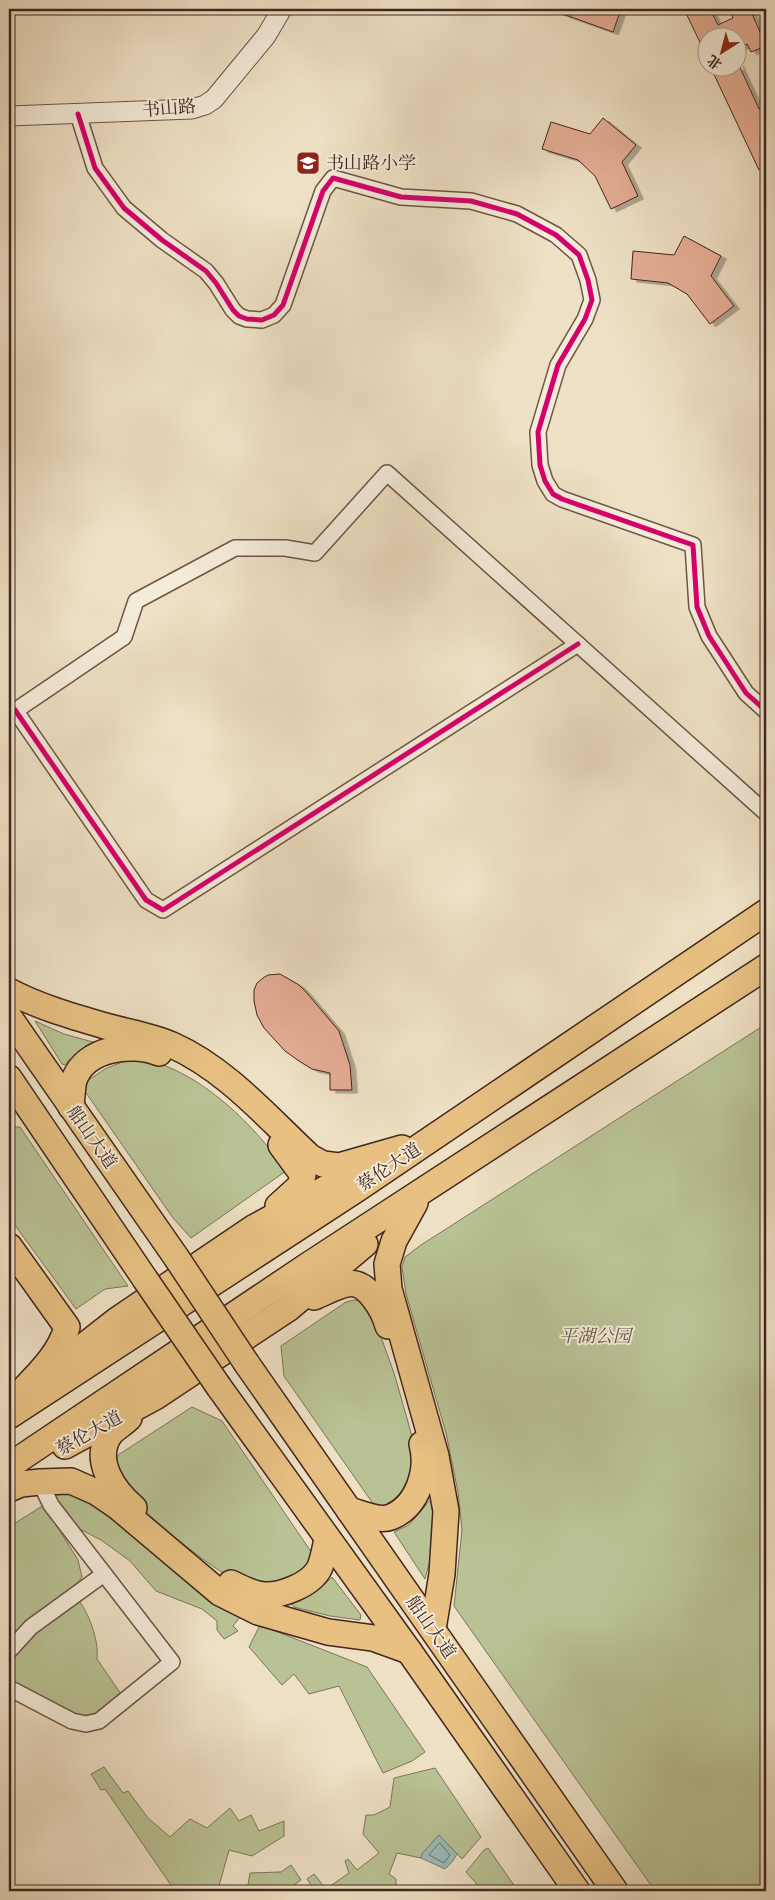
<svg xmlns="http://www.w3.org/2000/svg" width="775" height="1900" font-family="'IM FELL Great Primer','Noto Serif SC',serif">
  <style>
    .green { fill: #b9c294; stroke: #7d7458 }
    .water { fill: #9bbcba; stroke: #77807b }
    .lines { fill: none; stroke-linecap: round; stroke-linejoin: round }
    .shore { stroke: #6e726c; stroke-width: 1 }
    .building { fill: #e5ad95; stroke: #41271d; filter: url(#shadow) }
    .minor-casing { stroke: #6c5547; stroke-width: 18 }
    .tertiary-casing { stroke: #6c5547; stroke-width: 21 }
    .trunk-casing { stroke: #41271d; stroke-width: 28 }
    .minor { stroke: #f4ebd9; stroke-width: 15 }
    .tertiary { stroke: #f4ebd9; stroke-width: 19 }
    .trunk { stroke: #e7c082; stroke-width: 25 }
    .trunk-bridge-casing { stroke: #41271d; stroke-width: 28; stroke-linecap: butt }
    .trunk-bridge { stroke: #e7c082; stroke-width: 25 }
    .cycleway-casing { stroke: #f4ebd9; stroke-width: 8 }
    .cycleway { stroke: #d6006c; stroke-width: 5 }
    .labels { text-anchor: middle; stroke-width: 4; stroke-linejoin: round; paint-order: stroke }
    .street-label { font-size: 18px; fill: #41271d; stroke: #f4ebd9 }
    .poi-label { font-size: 18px; fill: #41271d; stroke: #f4ebd9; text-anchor: start }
    .park-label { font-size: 18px; font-style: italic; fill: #5f4e3b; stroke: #f4ebd9 }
  </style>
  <defs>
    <filter id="shadow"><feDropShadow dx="5.5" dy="3" stdDeviation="0" flood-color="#0004"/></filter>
  </defs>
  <rect width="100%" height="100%" fill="#eee0c4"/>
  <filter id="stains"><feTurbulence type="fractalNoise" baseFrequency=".004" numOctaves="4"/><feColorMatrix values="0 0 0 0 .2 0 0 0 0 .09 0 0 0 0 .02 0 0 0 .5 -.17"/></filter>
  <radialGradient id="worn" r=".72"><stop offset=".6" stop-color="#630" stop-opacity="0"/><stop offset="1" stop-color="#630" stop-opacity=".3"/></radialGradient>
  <g class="green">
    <path d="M35,1021l29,13 36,10 -31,16 -4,5 -3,-1z"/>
    <path d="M766,1024v867h-111l-201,-285 8,-76 -4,-38 -12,-59 -40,-139 -4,-27 3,-10 16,-12z"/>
    <path d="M132,1058c61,5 122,66 154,113l-95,67 -18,-20 -91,-131 2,-4 21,-14z"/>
    <path d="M9,1127h11l108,159 -23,3 -29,20 -67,-92z"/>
    <path d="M354,1300l7,1 12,14 21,58 20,70 3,21 -20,40 -21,4 -92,-132 -3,-30 65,-44z"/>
    <path d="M192,1407l30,14 92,135c-14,24 -22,23 -47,27 -6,1 -14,4 -19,3 -27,-7 -117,-82 -131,-106 -3,-5 -1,-16 -2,-23z"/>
    <path d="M61,1493l12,1 17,4 118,100 32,19 -7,9 5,5 -14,8 -7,-9v-9l-15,-12 -46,-18 -26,-30 -29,-21 -29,-15 -19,-27 3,-4z"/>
    <path d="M437,1497l-1,42 -11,40 -31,-47 15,-7 22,-26z"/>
    <path d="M44,1505l34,55 4,17 -8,10 -65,50v-110z"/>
    <path d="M332,1577l29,38 -1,5 -30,-4 -36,-9 -3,-5c17,-4 30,-13 41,-25z"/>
    <path d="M78,1599c11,15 21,41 19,60l24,35c-16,13 -24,25 -47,22l-65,-35c0,-5 -1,-11 1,-16 9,-26 46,-49 68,-66z"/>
    <path d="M260,1625l107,42 58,85 -13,9 -29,12 -44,-87 -30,8 -15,-20 -12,11 -33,-38z"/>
    <path d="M104,1767l19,26 5,-2 20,27 22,19 20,-18 17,9 23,-20 9,13 12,-6 8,16 25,-10v15l-32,20 -23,-6 -10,36 18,5h-62l-70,-102 -4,1 -10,-16z"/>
    <path d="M435,1768l46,69 -19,22 -23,-24 -17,19 -1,4 -24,-5 -8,21 7,5v6l14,6h-95l-8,-12 7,-5 12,15 23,-16 -4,-12 3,-2 9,11 22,-17 -16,-19 3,-19h8l16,-8 4,-29z"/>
    <path d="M488,1848l30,43h-35l-17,-19 18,-22z"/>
    <path d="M291,1865l10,15 -16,11h-38l3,-18 31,-1z"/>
  </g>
  <path class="water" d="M439,1835l18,19 -4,7 -8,8 -24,-11 1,-4z"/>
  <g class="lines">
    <path class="shore" d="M440,1843l10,12 -6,8 -15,-8z"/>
  </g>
  <g class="building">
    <path d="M549,9h72l-8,23z"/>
    <path d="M684,9h26l8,16 15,-7 -3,-8 3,-1h17l16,37 -15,6 -4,-8 -9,4v-10h-30v21z"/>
    <path d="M738,63l21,46 7,-4v62l-7,3 -48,-102h27z"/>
    <path d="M603,118l33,27 -14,17 16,34 -27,13 -16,-33 -17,-16 -36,-11 9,-27 39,12z"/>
    <path d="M684,236l37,20 -10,20 23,30 -24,18 -23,-30 -19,-11 -37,-4 2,-28 41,4z"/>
    <path d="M280,974l19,11 7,7 33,39 11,34 2,25h-22v-17l-18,-4 -13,-8 -14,-10 -21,-23 -7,-13 -3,-14v-11l3,-7 6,-5 5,-3z"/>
  </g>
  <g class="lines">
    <g class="minor-casing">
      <g id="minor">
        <path d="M78,114l17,54 29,40 38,32 44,31 10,12 17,27 6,6 8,3 15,1 12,-5 9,-10 40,-114 10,-13 68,19 70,4 46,13 39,21 23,20 9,25 4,20 -7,19 -27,46 -20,67 2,33 5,16 8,13 9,5 131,46 4,62 12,29 37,57 20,18"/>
        <path d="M15,710l131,190 17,10 415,-266"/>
        <path d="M9,715l115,-78 12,-36 99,-53h50l30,5 72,-80 379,340"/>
        <path d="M9,1651l22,-24 73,-53"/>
        <path d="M9,1688l63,33 14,3 13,-3 73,-59 -121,-157 -11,-23"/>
      </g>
    </g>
    <g class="tertiary-casing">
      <path id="tertiary" d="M9,116l183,-7 13,-4 9,-6 52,-63 16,-27"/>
    </g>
    <g class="trunk-casing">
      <g id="trunk">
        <path d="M9,991c28,15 62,25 93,34 23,7 48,10 70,20 54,24 95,72 138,112l13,7 16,2 63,-18"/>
        <path d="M9,1017l167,240"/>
        <path d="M9,1078l136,201"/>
        <path d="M71,1107c1,-9 1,-19 3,-27 11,-32 58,-38 85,-27"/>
        <path d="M415,1203l-21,38 -7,23 2,25 47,167 10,55 -4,63 -9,55"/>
        <path d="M278,1206l22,-20 3,-11 -22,-30"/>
        <path d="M9,1246l58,81c-8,31 -37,54 -58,78"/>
        <path d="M314,1297c10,-4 22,-11 33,-13 20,-5 37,27 41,42"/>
        <path d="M61,1364l56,-44 136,-92 96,-52"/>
        <path d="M247,1364l368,527"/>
        <path d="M219,1387l190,264 168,240"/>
        <path d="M9,1416l348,-227 409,-277"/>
        <path d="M129,1418c-5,5 -13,10 -18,15 -20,26 3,58 23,75"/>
        <path d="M65,1446l90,-49 134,-89 76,-64"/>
        <path d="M9,1466l298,-200 459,-299"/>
        <path d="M9,1489l12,-5 19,-2 31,-1 25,11 22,15 102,86 38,19 70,20 45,6 36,13"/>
        <path d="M349,1510c12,3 30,12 42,7 27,-11 38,-47 31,-73"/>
        <path d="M231,1583c10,5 21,11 33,12 17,1 46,-10 55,-26 4,-8 6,-21 8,-30"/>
      </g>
    </g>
    <use href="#minor" class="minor"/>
    <use href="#tertiary" class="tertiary"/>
    <use href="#trunk" class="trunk"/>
    <g class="trunk-bridge-casing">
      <g id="trunk-bridge">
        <path d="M176,1257l71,107"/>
        <path d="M145,1279l74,108"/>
      </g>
    </g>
    <use href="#trunk-bridge" class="trunk-bridge"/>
    <g class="cycleway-casing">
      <g id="cycleway">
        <path d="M78,114l17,54 29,40 38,32 44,31 10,12 17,27 6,6 8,3 15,1 12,-5 9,-10 40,-114 10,-13 68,19 70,4 46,13 39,21 23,20 9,25 4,20 -7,19 -27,46 -20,67 2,33 5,16 8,13 9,5 131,46 4,62 12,29 37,57 20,18"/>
        <path d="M15,710l131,190 17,10 415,-266"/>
      </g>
    </g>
    <use href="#cycleway" class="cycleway"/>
  </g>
  <defs>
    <g id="school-square" transform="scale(1.25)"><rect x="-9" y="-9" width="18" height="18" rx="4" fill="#8f2418" stroke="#f4ebd9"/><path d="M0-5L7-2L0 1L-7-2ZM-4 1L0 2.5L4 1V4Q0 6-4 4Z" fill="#fff"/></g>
  </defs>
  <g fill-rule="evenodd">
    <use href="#school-square" x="308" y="163"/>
  </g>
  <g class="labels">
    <g class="street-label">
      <text transform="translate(169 108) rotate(-5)" y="6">书山路</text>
      <text transform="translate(92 1137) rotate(55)" y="6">船山大道</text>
      <text transform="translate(389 1167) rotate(-34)" y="6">蔡伦大道</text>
      <text transform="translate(89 1433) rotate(-29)" y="6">蔡伦大道</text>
      <text transform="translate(431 1627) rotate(55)" y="6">船山大道</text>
    </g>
    <g class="poi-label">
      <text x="326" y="169">书山路小学</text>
    </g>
    <g class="park-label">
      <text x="595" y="1342">平湖公园</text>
    </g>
  </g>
  <rect width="775" height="1900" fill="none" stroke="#eee0c4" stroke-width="30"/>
  <rect x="10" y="10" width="755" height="1880" fill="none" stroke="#41271d" stroke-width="2.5"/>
  <rect x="15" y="15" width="745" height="1870" fill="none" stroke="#41271d"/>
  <g transform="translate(722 52) rotate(216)"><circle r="24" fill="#f4ebd9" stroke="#ac9d8e"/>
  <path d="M0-4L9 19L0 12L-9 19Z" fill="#8f2418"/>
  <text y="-8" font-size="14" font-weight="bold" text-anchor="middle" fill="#41271d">北</text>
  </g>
  <rect width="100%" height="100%" filter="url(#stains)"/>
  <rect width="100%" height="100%" fill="url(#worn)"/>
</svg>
